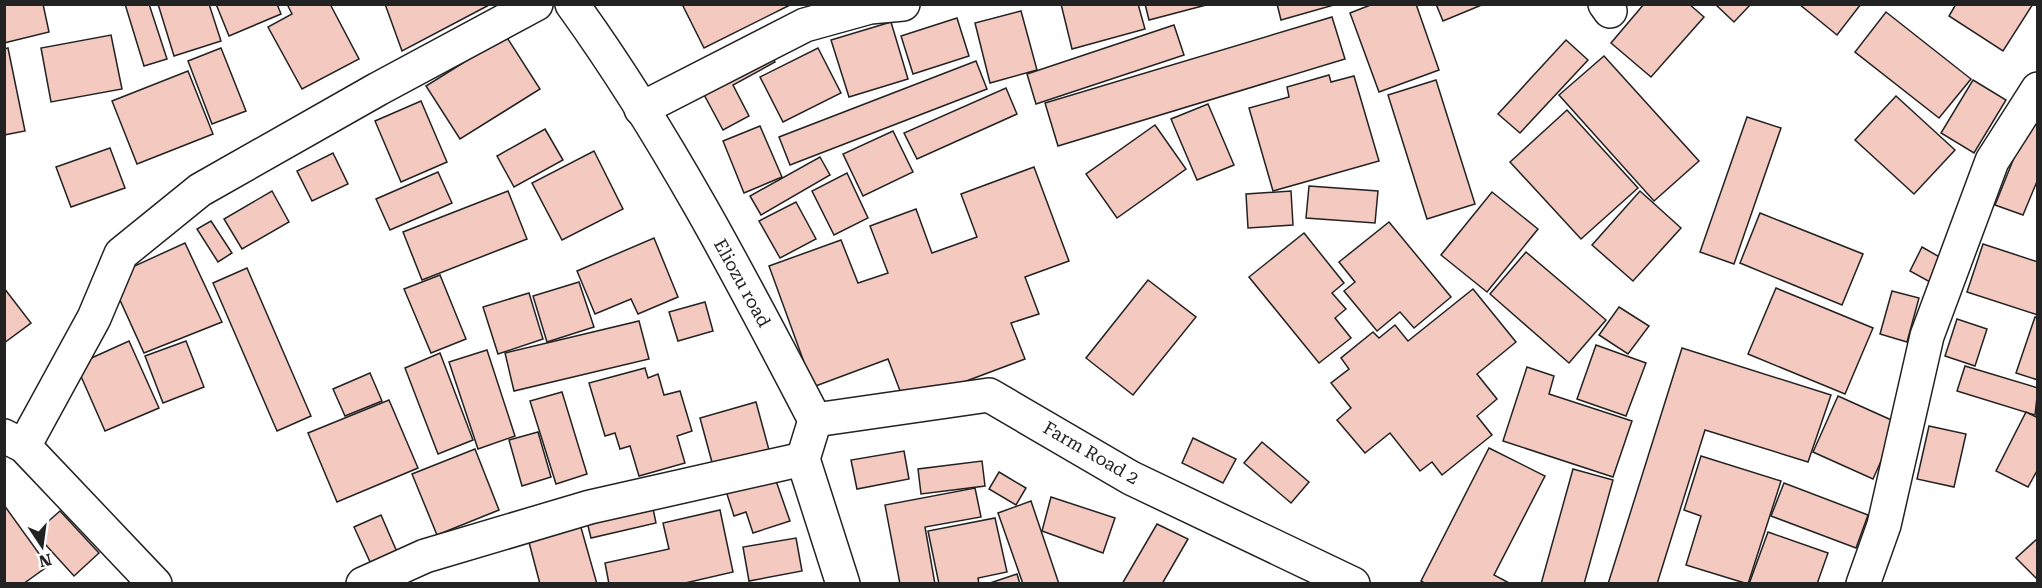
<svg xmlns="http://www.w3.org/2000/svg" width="2042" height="588" font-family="'Roboto Serif',serif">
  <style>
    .building { fill: #f3c9c0; stroke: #222; stroke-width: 1.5 }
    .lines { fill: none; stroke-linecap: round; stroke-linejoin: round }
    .street-casing { stroke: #222; stroke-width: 36 }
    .secondary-casing { stroke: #222; stroke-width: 36 }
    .street { stroke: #fff; stroke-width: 33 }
    .secondary { stroke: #fff; stroke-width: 33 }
    .labels { text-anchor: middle; stroke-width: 4.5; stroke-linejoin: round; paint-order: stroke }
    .street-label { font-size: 18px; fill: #222; stroke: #fff }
  </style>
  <rect width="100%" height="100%" fill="#fff"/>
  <g class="building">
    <path d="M4,4h39l6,28 -45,11z"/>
    <path d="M125,4h24l18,55 -23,7z"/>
    <path d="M158,4h51l12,37 -47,15z"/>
    <path d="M216,4h61l4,10 -52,22z"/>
    <path d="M287,4h43l29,55 -57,30 -34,-62 24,-13z"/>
    <path d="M385,4h106l-89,47z"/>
    <path d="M682,4h110l-88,44z"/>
    <path d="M1061,4h77l7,25 -73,20z"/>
    <path d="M1145,4h65l-61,16z"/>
    <path d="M1277,4h57v1l-53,15z"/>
    <path d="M1373,4h43l23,66 -60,22 -29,-79z"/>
    <path d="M1436,4h48l-41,17z"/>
    <path d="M1644,4h45l15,13 -53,60 -40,-34z"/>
    <path d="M1715,4h36l-17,18z"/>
    <path d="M1799,4h62l-24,31z"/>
    <path d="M1956,4h77l-30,47 -54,-35z"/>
    <path d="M1021,11l16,59 -47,13 -15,-60z"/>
    <path d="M1886,12l85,67 -32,39 -84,-66z"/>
    <path d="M1332,17l13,42 -287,87 -13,-43z"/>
    <path d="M957,18l12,38 -56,18 -12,-38z"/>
    <path d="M891,22l17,57 -59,18 -18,-57z"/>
    <path d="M1174,25l10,30 -148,49 -9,-30z"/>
    <path d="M111,35l11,54 -71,13 -10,-54z"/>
    <path d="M506,36l34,53 -80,50 -34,-53z"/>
    <path d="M1566,40l22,20 -68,73 -22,-19z"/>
    <path d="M8,48l17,83 -21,4v-86z"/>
    <path d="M221,48l25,63 -34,13 -24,-63z"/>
    <path d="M818,48l23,45 -58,29 -23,-45z"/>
    <path d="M770,53l5,9 -42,23 16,31 -26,14 -22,-41z"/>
    <path d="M1604,56l95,105 -45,40 -95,-106z"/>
    <path d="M976,61l11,28 -197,76 -11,-28z"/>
    <path d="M188,71l25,63 -76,30 -25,-63z"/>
    <path d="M1329,75l2,7 23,-6 25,85 -106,30 -24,-83 40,-11 -2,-10z"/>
    <path d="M1436,80l39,124 -48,15 -39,-124z"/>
    <path d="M1973,80l33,20 -32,53 -33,-20z"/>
    <path d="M1006,88l11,26 -100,45 -13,-26z"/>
    <path d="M1896,96l59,54 -41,44 -59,-54z"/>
    <path d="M421,101l26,61 -46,20 -26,-61z"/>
    <path d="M1208,104l26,61 -37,15 -26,-61z"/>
    <path d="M1567,110l71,78 -57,51 -71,-77z"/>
    <path d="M1747,117l34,11 -47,136 -34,-12z"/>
    <path d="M2030,118l8,3v58l-15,36 -28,-10z"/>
    <path d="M1155,125l31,44 -69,49 -31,-44z"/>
    <path d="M760,126l22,51 -38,16 -21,-52z"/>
    <path d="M545,129l18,31 -49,27 -17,-31z"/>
    <path d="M893,131l20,41 -50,24 -20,-42z"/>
    <path d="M110,148l15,40 -54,19 -15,-40z"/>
    <path d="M594,151l29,58 -61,31 -30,-57z"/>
    <path d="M333,153l15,31 -36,17 -15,-30z"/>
    <path d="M820,157l10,18 -69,40 -11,-19z"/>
    <path d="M1034,167l35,94 -44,16 14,37 -28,9 14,36 -120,45 -17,-45 -75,28 -44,-121 72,-26 17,43 30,-10 -18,-47 46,-17 16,44 45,-16 -16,-43z"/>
    <path d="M438,172l14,31 -62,27 -14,-31z"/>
    <path d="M847,173l21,45 -34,17 -22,-44z"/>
    <path d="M1309,186l69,5 -3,32 -69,-5z"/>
    <path d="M272,191l17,31 -47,27 -18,-30z"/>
    <path d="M508,191l19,48 -105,41 -19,-48z"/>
    <path d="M1291,191l2,34 -45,3 -2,-34z"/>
    <path d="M1640,191l41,37 -48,53 -41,-36z"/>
    <path d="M1492,192l46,37 -51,63 -46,-37z"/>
    <path d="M796,202l20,37 -36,19 -21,-37z"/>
    <path d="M1760,213l103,41 -21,51 -102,-42z"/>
    <path d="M211,221l21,32 -14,9 -21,-33z"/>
    <path d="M1389,222l62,75 -37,31 -14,-16 -23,19 -33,-40 11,-9 -16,-20z"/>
    <path d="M1304,233l40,50 -12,10 14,16 -11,9 16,20 -32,25 -70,-86z"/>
    <path d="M654,238l24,59 -40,17 -7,-15 -36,15 -18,-43z"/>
    <path d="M185,243l37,79 -78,31 -29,-64 13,-20z"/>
    <path d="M1983,244l55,18v53l-71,-23z"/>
    <path d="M1922,247l21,12 -13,23 -20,-11z"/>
    <path d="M1526,252l80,68 -37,43 -79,-69z"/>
    <path d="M247,268l64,148 -34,15 -64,-148z"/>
    <path d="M440,275l26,64 -35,14 -27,-64z"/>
    <path d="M1148,280l48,37 -63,78 -47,-37z"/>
    <path d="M579,282l15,45 -47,15 -14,-46z"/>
    <path d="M4,288l27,35 -27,20z"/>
    <path d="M1776,288l97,40 -28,66 -97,-40z"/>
    <path d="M1473,289l43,53 -39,32 20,25 -20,17 15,19 -50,40 -10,-13 -12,9 -30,-38 -25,20 -28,-33 14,-12 -20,-25 18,-14 -8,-11 32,-26 6,6 16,-13 13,16z"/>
    <path d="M1892,291l27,7 -12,44 -27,-8z"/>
    <path d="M529,293l14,46 -45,15 -15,-47z"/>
    <path d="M705,302l8,29 -35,10 -9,-29z"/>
    <path d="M1619,307l30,19 -21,28 -29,-19z"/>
    <path d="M2035,317l3,1v62l-22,-7z"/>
    <path d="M1957,319l30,10 -12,37 -30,-10z"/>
    <path d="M639,321l10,38 -135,32 -9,-38z"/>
    <path d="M129,341l30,67 -54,23 -29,-66z"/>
    <path d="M186,341l18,46 -41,16 -18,-47z"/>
    <path d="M1596,345l50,18 -20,53 -49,-17z"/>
    <path d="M1682,348l149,47 -23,67 -103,-32 -48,154h-49z"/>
    <path d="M487,350l28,86 -37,13 -29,-87z"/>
    <path d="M440,353l33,87 -35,14 -33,-86z"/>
    <path d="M1965,366l73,22 -3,27 -78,-24z"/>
    <path d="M1527,367l27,9 -5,18 83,27 -19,56 -110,-36z"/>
    <path d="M645,368l3,10 10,-4 6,21 16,-4 12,40 -15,5 8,27 -46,13 -9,-30 -10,3 -5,-16 -10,3 -16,-53z"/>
    <path d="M370,373l12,28 -37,15 -12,-27z"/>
    <path d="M562,392l25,82 -31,10 -26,-83z"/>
    <path d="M1838,396l60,27 -25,56 -60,-27z"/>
    <path d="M389,400l29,68 -81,34 -29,-69z"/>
    <path d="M756,402l13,48 -56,16 -13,-48z"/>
    <path d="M2026,412l12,6v51l-10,18 -32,-16z"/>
    <path d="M1929,426l37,8 -12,53 -37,-8z"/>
    <path d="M538,432l13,45 -29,9 -13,-46z"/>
    <path d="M1193,438l43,21 -13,24 -41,-20z"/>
    <path d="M1262,442l47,40 -18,21 -47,-40z"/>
    <path d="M1489,448l56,28 -51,99 17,9h-85l-5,-3z"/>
    <path d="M475,449l24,61 -62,25 -25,-61z"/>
    <path d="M904,451l5,28 -52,10 -6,-29z"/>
    <path d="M1701,456l80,25 -33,103 -62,-19 15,-49 -17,-6z"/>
    <path d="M982,461l3,25 -64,8 -3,-25z"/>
    <path d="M1573,469l40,11 -29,104h-43z"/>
    <path d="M999,472l27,16 -10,17 -27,-16z"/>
    <path d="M774,475l16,46 -37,12 -7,-21 -12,4 -8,-25z"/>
    <path d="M1784,483l84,32 -12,33 -85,-32z"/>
    <path d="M975,488l6,29 -56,10 10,57h-35l-15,-79z"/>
    <path d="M1051,497l64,21 -12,35 -61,-22z"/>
    <path d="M651,499l5,24 -65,15 -6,-24z"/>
    <path d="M1031,501l28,83h-36l-25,-71z"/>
    <path d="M4,505l44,61 -25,18h-19z"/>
    <path d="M720,510l13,62 -52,12h-72l-4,-21 64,-14 -6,-26z"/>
    <path d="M60,511l39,42 -25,23 -39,-43z"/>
    <path d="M381,515l16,37 -26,12 -17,-37z"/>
    <path d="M578,517l19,67h-57l-14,-53z"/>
    <path d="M995,518l12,54 -29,6 1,6h-40l-11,-53z"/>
    <path d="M1157,524l31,15 -26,45h-40z"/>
    <path d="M1768,532l60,21 -11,31h-68z"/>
    <path d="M796,538l6,33 -53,10 -6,-34z"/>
    <path d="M2038,538v42l-22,-22z"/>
    <path d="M1017,574l3,10h-33z"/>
  </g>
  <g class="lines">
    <g class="street-casing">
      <g id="street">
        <path d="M1605,4l5,7"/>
        <path d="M641,109l164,-84 65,-18 33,-3"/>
        <path d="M815,420l174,-25 142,83 222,106"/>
        <path d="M4,436l20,10 131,138"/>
        <path d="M24,446l70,-128 27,-64 79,-64 178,-101 158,-85"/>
        <path d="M363,584l62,-28 165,-49 213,-48"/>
        <path d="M1863,584l21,-59 43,-189 65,-175 46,-72"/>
      </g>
    </g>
    <g class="secondary-casing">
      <path id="secondary" d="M572,4c94,130 169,274 243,416l-12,39 40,125"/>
    </g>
    <use href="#street" class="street"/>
    <use href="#secondary" class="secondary"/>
  </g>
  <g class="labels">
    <g class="street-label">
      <text transform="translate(742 283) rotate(61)" y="6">Eliozu road</text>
      <text transform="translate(1091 453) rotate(30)" y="6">Farm Road 2</text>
    </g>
  </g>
  <rect width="2042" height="588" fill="none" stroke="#222222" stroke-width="12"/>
  <g transform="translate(42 546) rotate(167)" stroke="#ffffff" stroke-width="4.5" paint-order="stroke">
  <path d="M0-4.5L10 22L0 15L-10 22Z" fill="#222222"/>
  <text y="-9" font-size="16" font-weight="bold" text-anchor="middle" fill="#222222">N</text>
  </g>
</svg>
